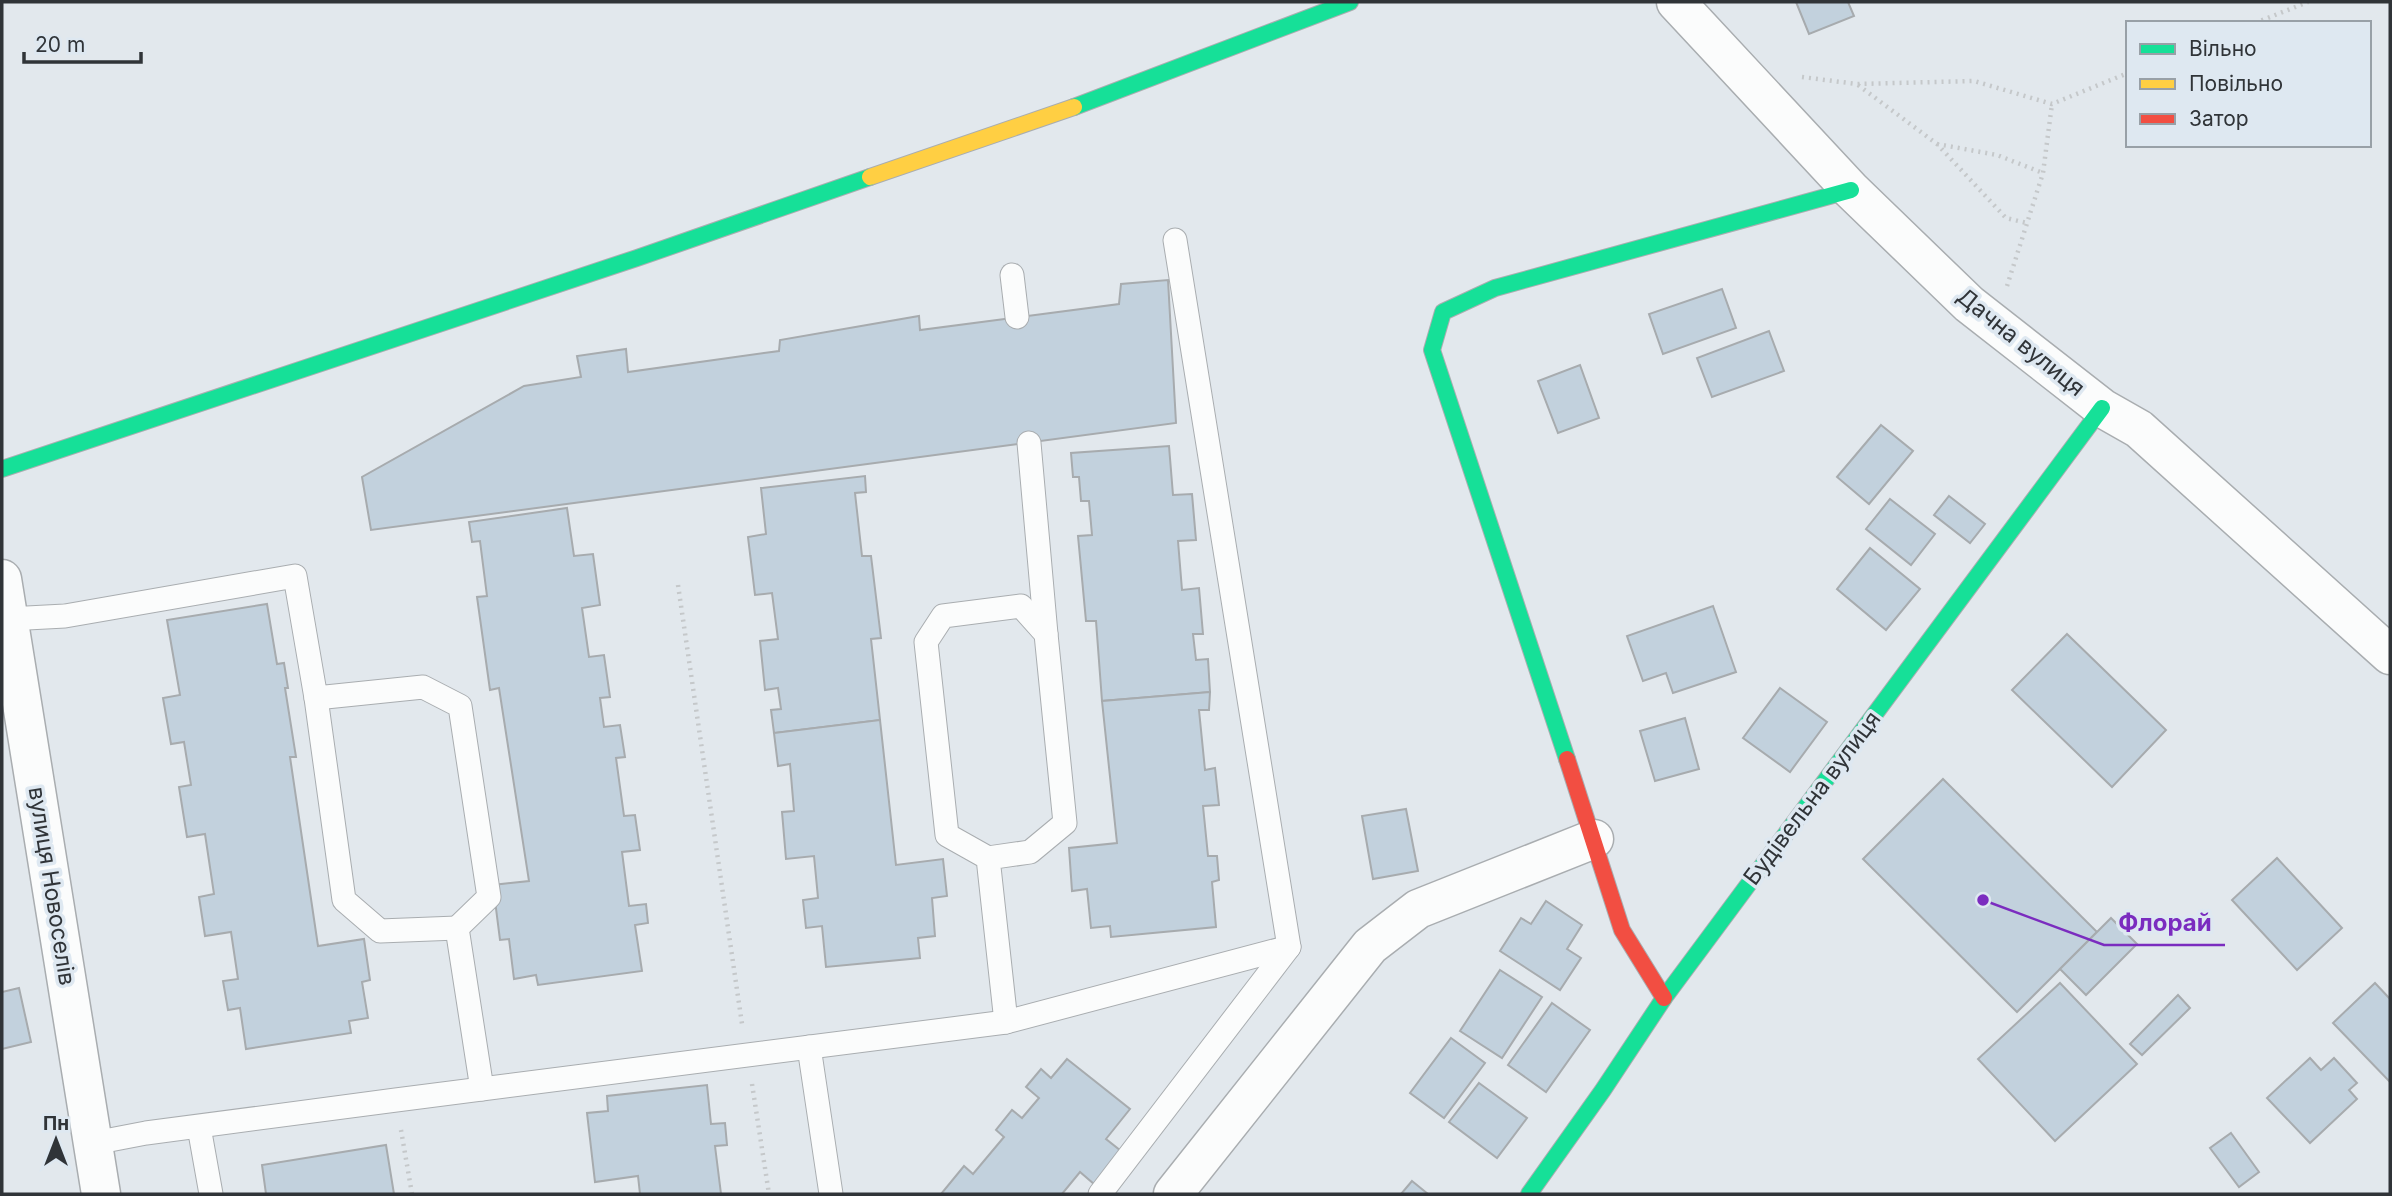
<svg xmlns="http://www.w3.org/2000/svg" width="2392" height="1196" font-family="Inter,sans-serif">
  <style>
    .building { fill: #c2d1dd; stroke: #a7abae; stroke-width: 2 }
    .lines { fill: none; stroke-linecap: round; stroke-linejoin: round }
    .lane-casing { stroke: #a9adb0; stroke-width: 25 }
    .street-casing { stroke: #a9adb0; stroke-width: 41 }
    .fast-casing { stroke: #a9adb0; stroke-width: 18 }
    .slow-casing { stroke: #a9adb0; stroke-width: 18 }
    .jam-casing { stroke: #a9adb0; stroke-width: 18 }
    .path { stroke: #c5c8ca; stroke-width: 4.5; stroke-dasharray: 2 5; stroke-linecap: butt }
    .lane { stroke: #fbfcfc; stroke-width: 23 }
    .street { stroke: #fbfcfc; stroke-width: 38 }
    .fast { stroke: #16e098; stroke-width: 16 }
    .slow { stroke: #ffcf43; stroke-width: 16 }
    .jam { stroke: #f24e42; stroke-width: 16 }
    .labels { text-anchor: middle; stroke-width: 7; stroke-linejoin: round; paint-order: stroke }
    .street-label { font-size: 23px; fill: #303438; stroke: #dee8f1 }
    .leader { fill: none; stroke: #7b2cbf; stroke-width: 2.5 }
    .callout-dot { fill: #7b2cbf; stroke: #dee8f1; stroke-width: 2.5 }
    .callout-label { font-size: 24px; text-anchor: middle; font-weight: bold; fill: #7b2cbf; stroke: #dee8f1; stroke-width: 7; stroke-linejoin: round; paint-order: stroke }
  </style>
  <rect width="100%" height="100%" fill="#e2e8ed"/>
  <g class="building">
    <path d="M1796,2h52l6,14 -45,18z"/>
    <path d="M1168,280l8,143 -805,107 -9,-53 162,-91 57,-9 -4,-21 49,-7 2,23 151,-21 1,-11 139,-24 1,14 199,-26 2,-20z"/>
    <path d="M1722,289l14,39 -73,26 -14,-40z"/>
    <path d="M1769,331l15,40 -72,26 -15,-39z"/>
    <path d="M1580,365l19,53 -41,15 -20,-52z"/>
    <path d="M1881,425l32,26 -44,53 -32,-27z"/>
    <path d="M1169,446l4,49 19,-1 4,46 -18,1 4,49 17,-2 4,46h-10l3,26 12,-1 2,33 -108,9 -6,-80h-10l-8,-85 14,-1 -3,-34h-8l-2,-24h-6l-2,-24z"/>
    <path d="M865,476l1,16 -11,1 7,63h9l10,82 -10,1 9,81 -106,13 -3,-23 10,-1 -3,-21 -13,2 -5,-49 18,-2 -6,-46 -17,2 -7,-58 18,-3 -5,-46z"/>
    <path d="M1949,496l36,28 -15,19 -36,-28z"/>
    <path d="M1890,499l45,35 -24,31 -45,-36z"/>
    <path d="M567,508l7,48 19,-2 7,51 -18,3 7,49 15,-2 6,42 -10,1 4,29 16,-2 5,32 -9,1 8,58 11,-1 5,35 -18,2 7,54 17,-2 2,19 -13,2 7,46 -104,14 -2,-10 -22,4 -5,-40 -9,1 -7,-55 36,-4 -30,-193 -9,2 -13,-93 10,-1 -7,-55 -8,1 -3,-20z"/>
    <path d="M1870,548l50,41 -34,41 -49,-41z"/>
    <path d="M267,604l10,60 7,-1 4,25h-3l11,69h-6l28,189 46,-7 6,41 -8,2 6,36 -19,3 2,12 -105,16 -6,-41 -12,2 -5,-29 15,-2 -7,-47 -26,4 -6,-39 15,-3 -9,-60 -18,3 -8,-50 12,-2 -7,-43 -13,2 -8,-46 17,-3 -13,-75z"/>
    <path d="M1713,606l23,66 -63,21 -7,-20 -23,8 -16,-45z"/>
    <path d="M2067,634l99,96 -54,57 -100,-97z"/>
    <path d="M1780,688l47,34 -37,50 -47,-34z"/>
    <path d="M1210,692l-1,18h-10l6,60 10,-2 4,37 -16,1 5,50h9l2,24 -7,2 4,45 -105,10 -1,-11 -19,2 -4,-39 -15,2 -3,-43 48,-5 -15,-142z"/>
    <path d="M1685,718l14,51 -44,12 -15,-50z"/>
    <path d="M880,720l16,145 47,-6 4,37 -15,2 3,38 -17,2 2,20 -94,9 -4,-41 -16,2 -3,-28 15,-2 -4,-42 -28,3 -4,-47 12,-1 -4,-47 -12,2 -4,-33z"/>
    <path d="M1943,779l154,153 -80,80 -154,-153z"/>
    <path d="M1406,809l12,62 -45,8 -11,-63z"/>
    <path d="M2277,858l65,70 -45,42 -65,-70z"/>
    <path d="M1546,901l36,24 -15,24 14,9 -21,32 -60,-39 21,-33 10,6z"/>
    <path d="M2111,918l26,26 -51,51 -26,-26z"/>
    <path d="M1500,970l42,27 -40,61 -42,-27z"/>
    <path d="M2060,983l77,81 -82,77 -77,-82z"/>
    <path d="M2375,983l15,16v83l-57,-59z"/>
    <path d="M19,988l12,54 -29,7v-57z"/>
    <path d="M2178,995l12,13 -48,47 -12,-11z"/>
    <path d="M1552,1003l38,27 -44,62 -38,-27z"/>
    <path d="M1451,1038l34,25 -41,55 -34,-25z"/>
    <path d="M2310,1058l11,12 13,-12 23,25 -8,7 8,9 -47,44 -43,-45z"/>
    <path d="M1067,1059l63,50 -24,30 15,12 -27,33 -14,-12 -18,22h-121l23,-28 9,8 31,-37 -8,-7 16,-20 10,8 17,-20 -13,-11 15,-18 10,9z"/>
    <path d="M1479,1083l48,35 -30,40 -48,-36z"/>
    <path d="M707,1085l4,39 14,-1 2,22 -12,1 6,48h-81l-2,-18 -43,6 -8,-69 21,-2 -1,-15z"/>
    <path d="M2231,1133l28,39 -20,15 -29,-39z"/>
    <path d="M386,1145l8,49h-128l-4,-29z"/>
    <path d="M1412,1181l16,13h-27z"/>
  </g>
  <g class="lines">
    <g class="lane-casing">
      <g id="lane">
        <path d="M1012,275l5,42"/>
        <path d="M1029,443l17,191"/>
        <path d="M8,619l57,-3 230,-40 21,122 107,-11 37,19 29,191 -32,31 25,161"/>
        <path d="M316,698l28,202 36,31 77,-3"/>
        <path d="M988,858l-41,-23 -21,-193 17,-26 78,-10 25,28 19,189 -35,29 -42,6 18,164"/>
        <path d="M809,1047l22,147"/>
        <path d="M199,1127l12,67"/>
        <path d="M94,1143l52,-10 250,-33 610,-78 283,-75"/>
        <path d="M1100,1194l189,-247 -114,-707"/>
      </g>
    </g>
    <g class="street-casing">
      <g id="street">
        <path d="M1676,2l175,188 118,114 133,104 37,21 251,226"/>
        <path d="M2,579l99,615"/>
        <path d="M1173,1194l197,-248 48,-37 176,-70"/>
      </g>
    </g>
    <g class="fast-casing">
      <g id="fast">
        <path d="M1074,107l276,-105"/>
        <path d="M2,469l635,-211 233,-81"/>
        <path d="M1567,759l-135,-409 11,-38 52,-24 356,-98"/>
        <path d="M1529,1194l74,-104 61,-92 438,-590"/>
      </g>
    </g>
    <g class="slow-casing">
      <path id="slow" d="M870,177l204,-70"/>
    </g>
    <g class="jam-casing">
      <path id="jam" d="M1567,759l55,171 42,68"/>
    </g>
    <g class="path">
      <path d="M2255,23l53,-21"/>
      <path d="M1802,77l55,7 117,-3 78,23 76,-31"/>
      <path d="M1858,85l79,59 69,74 21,5"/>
      <path d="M1937,144l60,11 46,18"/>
      <path d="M2007,286l36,-113 9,-69"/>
      <path d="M678,585l64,439"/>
      <path d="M752,1084l17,110"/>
      <path d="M401,1130l11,64"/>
    </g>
    <use href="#lane" class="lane"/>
    <use href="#street" class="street"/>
    <use href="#fast" class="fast"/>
    <use href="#slow" class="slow"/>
    <use href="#jam" class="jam"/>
  </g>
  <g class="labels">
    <g class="street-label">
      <text transform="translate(2021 342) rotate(39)" y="8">Дачна вулиця</text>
      <text transform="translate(1812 798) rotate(-53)" y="8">Будівельна вулиця</text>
      <text transform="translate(52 886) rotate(81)" y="8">вулиця Новоселів</text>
    </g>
  </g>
  <path class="leader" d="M1983 900L2104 945H2225"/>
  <circle class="callout-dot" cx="1983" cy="900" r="7"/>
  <g class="callout-label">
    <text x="2165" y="931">Флорай</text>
  </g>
  <rect width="2392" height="1196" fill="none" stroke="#303438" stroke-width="7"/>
  <rect x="2126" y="21" width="245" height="126" fill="#dee8f1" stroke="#98a0a7" stroke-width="2"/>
  <rect x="2140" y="44" width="35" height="10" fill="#16e098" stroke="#98a0a7" stroke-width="2"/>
  <text x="2189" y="56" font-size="21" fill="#303438">Вільно</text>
  <rect x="2140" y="79" width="35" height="10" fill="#ffcf43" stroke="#98a0a7" stroke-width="2"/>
  <text x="2189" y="91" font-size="21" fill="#303438">Повільно</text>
  <rect x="2140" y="114" width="35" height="10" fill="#f24e42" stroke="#98a0a7" stroke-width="2"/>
  <text x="2189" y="126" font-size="21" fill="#303438">Затор</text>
  <g transform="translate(56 1140)" stroke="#dee8f1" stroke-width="5" paint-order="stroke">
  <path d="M0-5L12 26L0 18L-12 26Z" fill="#303438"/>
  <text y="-10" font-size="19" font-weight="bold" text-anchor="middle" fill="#303438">Пн</text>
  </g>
  <path d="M24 52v10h117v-10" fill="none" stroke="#303438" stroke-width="3.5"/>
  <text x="35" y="52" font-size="21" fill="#303438" stroke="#dee8f1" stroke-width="5" paint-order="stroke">20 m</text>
</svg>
